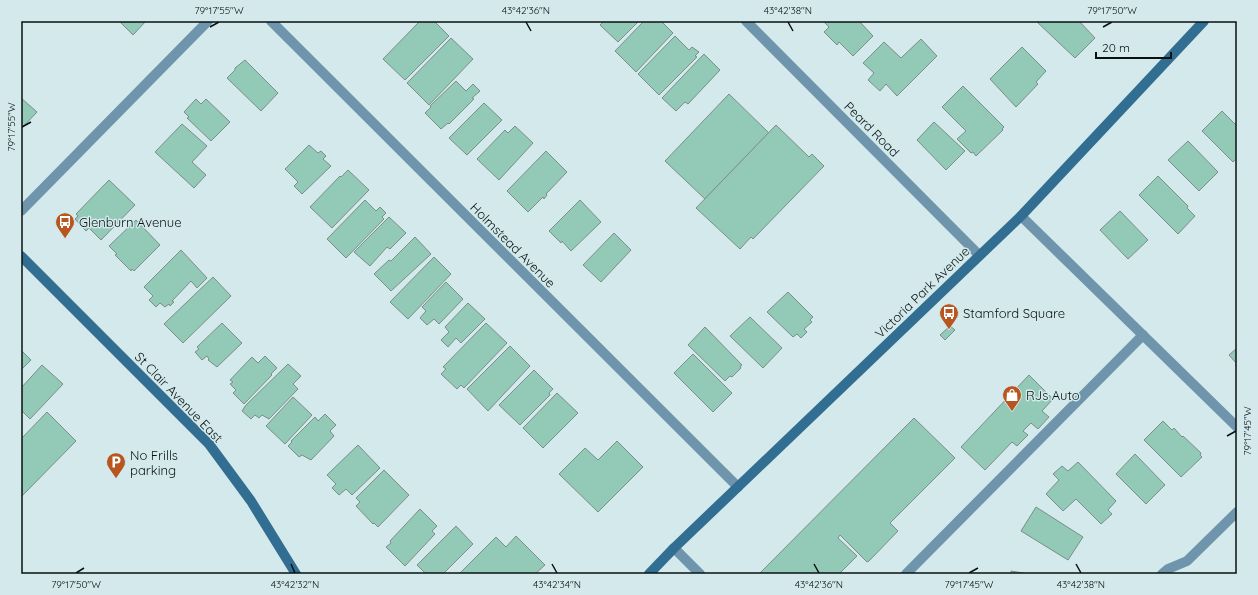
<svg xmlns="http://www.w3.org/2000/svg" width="1258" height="595" font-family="Quicksand,sans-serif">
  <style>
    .building { fill: #92c9b7; stroke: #7b8e87 }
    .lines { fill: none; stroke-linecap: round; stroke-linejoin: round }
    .lane { stroke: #6f95ad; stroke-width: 10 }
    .street { stroke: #6f95ad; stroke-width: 10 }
    .secondary { stroke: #326e91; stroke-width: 10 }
    .ticks { fill: none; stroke: #0a1112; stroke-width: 1.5 }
    .labels { text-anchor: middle; stroke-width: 3; stroke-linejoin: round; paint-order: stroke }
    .street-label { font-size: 13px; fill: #0a1112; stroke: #d3e9eb }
    .poi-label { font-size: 13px; fill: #0a1112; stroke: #d3e9eb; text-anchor: start }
    .neatline { fill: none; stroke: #0a1112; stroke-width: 1.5 }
    .ticks-label { font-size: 10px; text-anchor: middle; fill: #0a1112 }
  </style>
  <rect width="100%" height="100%" fill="#d3e9eb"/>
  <g class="building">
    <path d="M119,21h27l-13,14z"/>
    <path d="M420,21h14l15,15 -44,44 -22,-21z"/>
    <path d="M604,21h35l-21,21 -18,-17z"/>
    <path d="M644,21h17l12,12 -37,39 -21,-21z"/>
    <path d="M823,21h38l-1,1 13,14 -20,20 -14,-14 -2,3 -13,-13 5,-5z"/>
    <path d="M1036,21h43l16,17 -20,20z"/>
    <path d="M675,36l14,14 3,-3 7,5 -4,4 2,1 -38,38 -21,-21z"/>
    <path d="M451,38l22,21 -44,46 -22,-22z"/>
    <path d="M921,39l16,17 -40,40 -11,-12 -6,7 -12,-11 6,-7 -11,-10 21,-21 17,16z"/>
    <path d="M1022,47l24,24 -10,11 2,2 -22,23 -26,-28z"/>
    <path d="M704,54l16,16 -32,34 -3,-2 -9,9 -14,-13z"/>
    <path d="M245,60l33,33 -17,18 -34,-33 8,-8v-2z"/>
    <path d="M456,81l10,10 7,-7 7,7 -8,7 2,1 -25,25 -1,-1 -7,6 -16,-16 6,-6 -1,-1z"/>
    <path d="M963,86l41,41 -2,2 1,1 -27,26 -3,-4 -2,1 -14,-14 9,-8 -24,-24z"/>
    <path d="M729,94l40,39 -64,66 -40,-38z"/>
    <path d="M21,98l16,14 -16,17z"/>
    <path d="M196,99l5,5 5,-5 24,23 -19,19 -24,-23 2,-1 -5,-5z"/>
    <path d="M484,103l18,17 -35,35 -18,-17z"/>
    <path d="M1222,111l15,15v32l-4,4 -31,-31z"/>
    <path d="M934,122l31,29 -19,19 -29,-30z"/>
    <path d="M182,124l25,22 -15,16 14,13 -12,13 -39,-36z"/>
    <path d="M776,125l33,32 3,-3 12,12 -71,73 -2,-2 -11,12 -44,-41z"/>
    <path d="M515,126l18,17 -34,37 -22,-21 28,-29 3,3z"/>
    <path d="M1188,141l30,31 -19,19 -31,-31z"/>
    <path d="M309,145l9,8 3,-2 5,5 -3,3 8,7 -29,28 -8,-8 4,-4 -13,-13z"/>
    <path d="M546,151l21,21 -21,22 1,1 -3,4 -1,-2 -15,15 -21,-21z"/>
    <path d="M348,170l21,20 -37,38 -22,-21 30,-31 1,1z"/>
    <path d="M1158,176l30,30 -1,2 8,8 -17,18 -39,-39z"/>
    <path d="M109,180l26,25 -34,35 -12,-12 -3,3 -11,-12 3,-3 -2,-2z"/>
    <path d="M365,200l11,11 4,-4 6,6 -4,4 2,2 -38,39 -19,-19z"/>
    <path d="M580,200l21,22 -30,29 -9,-10 -1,2 -12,-12z"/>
    <path d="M1120,211l28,29 -20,19 -28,-29z"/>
    <path d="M389,217l17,16 -16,16 -3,-2 -17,19 -16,-14z"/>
    <path d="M136,220l24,25 -26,26 -2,-2 -1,2 -16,-16 2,-1 -8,-8z"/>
    <path d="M614,233l17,17 -30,32 -18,-17z"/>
    <path d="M415,237l16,17 -40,37 -17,-17 15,-14 2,1z"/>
    <path d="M181,250l26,28 -10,10 -6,-7 -19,20 2,1 -4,4 -1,-2 -4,3 -5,-4 -4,4 -7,-7 4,-4 -9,-9z"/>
    <path d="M434,257l17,17 -43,45 -18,-17z"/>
    <path d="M213,277l18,19 -48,47 -19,-19z"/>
    <path d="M446,282l17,17 -24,25 -5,-5 -7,6 -7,-7 6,-7 -4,-4z"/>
    <path d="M788,292l25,25 -3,3 2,2 -8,7 3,3 -6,6 -4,-4 -4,3 -26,-25z"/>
    <path d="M468,303l17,16 -24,24 -5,-5 -8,9 -7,-7 8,-8 -4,-5z"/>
    <path d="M750,317l32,31 -19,20 -33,-32z"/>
    <path d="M222,323l20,20 -25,24 -9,-7 1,-1 -2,-3 -5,4 -7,-8 4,-3 -2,-2z"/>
    <path d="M486,323l21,20 -43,45 -3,-3 -4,4 -16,-15 5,-5 -3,-2z"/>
    <path d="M950,326l5,4 -10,10 -5,-5z"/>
    <path d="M705,327l37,38 -2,1 1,2 -9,9 -2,-1 -5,5 -37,-36z"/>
    <path d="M510,346l20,20 -42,45 -21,-22z"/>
    <path d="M1237,348v19l-2,-2 2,-1 -8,-9z"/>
    <path d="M21,350l10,10 -10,10z"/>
    <path d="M693,354l39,39 -19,19 -39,-39z"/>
    <path d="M265,356l12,12 -6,6 1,1 -28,29 -11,-11 3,-3 -6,-6 3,-2 -3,-2 22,-23 6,6z"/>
    <path d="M288,364l13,12 -8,8 5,5 -29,30 -7,-4 -3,3 -4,-3 -4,4 -9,-8 4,-6z"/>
    <path d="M42,365l21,19 -33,35 -9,-9v-22z"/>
    <path d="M534,370l19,19 -4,4 1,2 -30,30 -21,-20z"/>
    <path d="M1029,375l24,24 -11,12 7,6 -11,12 -7,-6 -8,8 5,4 -11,11 -5,-4 -27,28 -24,-23z"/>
    <path d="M557,393l21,20 -35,35 -20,-20z"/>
    <path d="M293,397l19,18 -27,29 -19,-18z"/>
    <path d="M47,412l29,29 -55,56v-58z"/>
    <path d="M325,414l11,11 -6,6 4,5 -23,24 -9,-5 -3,2 -11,-11 4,-4 -1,-1 24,-24 3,4z"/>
    <path d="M914,418l41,40 -65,65 8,8 -29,30 -2,1 -27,-27 -2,3 19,18 -18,18h-80z"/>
    <path d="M1163,421l9,9 2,-2 8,9 1,-1 18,17 -1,2 2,2 -21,20 -37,-37z"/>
    <path d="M617,441l26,26 -45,45 -39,-38 26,-26 13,12z"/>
    <path d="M358,445l22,23 -28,27 -6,-6 -7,6 -7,-7 4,-4 -9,-9z"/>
    <path d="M1135,454l30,31 -19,19 -30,-30z"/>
    <path d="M1078,462l38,39 -8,9 4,4 -11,10 -25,-25 -13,12 -17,-17 13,-14 -6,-6 9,-8 6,5z"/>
    <path d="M384,470l25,25 -31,32 -4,-4 -1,1 -17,-18 4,-4 -4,-4z"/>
    <path d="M1036,507l47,30 -15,23 -47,-29z"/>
    <path d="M420,509l17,17 -5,5 3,3 -30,32 -19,-19 5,-4 -1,-2z"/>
    <path d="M456,526l17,18 -30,30h-17l-9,-9z"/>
    <path d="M516,536l29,29 -10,9h-76l37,-37 10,10z"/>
    <path d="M1011,571l18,3h-18z"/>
  </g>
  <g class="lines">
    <path class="lane" d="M906,574l237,-239"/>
    <g class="street">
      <path d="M271,21l467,466"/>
      <path d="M746,21l233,234"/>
      <path d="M21,211l187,-190"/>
      <path d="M1021,216l216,211"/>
      <path d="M674,548l26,26"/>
      <path d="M1162,574l6,-5 19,-8 50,-49"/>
    </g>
    <g class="secondary">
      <path d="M21,256l188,188 42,57 45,73"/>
      <path d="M649,574l25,-26 347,-332 183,-195"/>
    </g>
  </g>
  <path class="ticks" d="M526,22l5,9M788,22l5,9M210,27l9,-5M1103,27l9,-5M22,127l9,-5M1227,436l9,-5M291,564l4,9M552,564l5,9M814,564l5,9M1076,564l5,9M76,573l8,-5M969,573l9,-5"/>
  <defs>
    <g id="bus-pin" transform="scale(1)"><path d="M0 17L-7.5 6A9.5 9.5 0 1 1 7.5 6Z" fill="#b9551f" stroke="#d3e9eb"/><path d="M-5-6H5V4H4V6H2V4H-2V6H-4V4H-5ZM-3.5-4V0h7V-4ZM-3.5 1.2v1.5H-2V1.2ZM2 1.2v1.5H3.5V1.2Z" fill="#fff"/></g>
    <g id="shop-pin" transform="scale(1)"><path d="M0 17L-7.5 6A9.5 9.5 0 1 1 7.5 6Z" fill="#b9551f" stroke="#d3e9eb"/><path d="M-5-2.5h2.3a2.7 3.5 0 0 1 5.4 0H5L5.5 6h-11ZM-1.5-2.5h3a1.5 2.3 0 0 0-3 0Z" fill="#fff"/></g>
    <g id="parking-pin" transform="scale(1)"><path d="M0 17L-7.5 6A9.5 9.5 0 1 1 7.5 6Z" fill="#b9551f" stroke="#d3e9eb"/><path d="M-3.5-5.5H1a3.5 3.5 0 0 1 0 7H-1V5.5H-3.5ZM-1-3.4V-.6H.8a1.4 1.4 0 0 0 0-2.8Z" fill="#fff"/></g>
  </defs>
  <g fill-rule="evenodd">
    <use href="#bus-pin" x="65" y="222"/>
    <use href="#bus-pin" x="949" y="313"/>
    <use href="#shop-pin" x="1012" y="395"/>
    <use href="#parking-pin" x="116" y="462"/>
  </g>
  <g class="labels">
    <g class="street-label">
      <text transform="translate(872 129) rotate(45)" y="5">Peard Road</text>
      <text transform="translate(513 245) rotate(45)" y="5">Holmstead Avenue</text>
      <text transform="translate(922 292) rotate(-44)" y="5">Victoria Park Avenue</text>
      <text transform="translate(179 397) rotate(46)" y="5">St Clair Avenue East</text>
    </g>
    <g class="poi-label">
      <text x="79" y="227">Glenburn Avenue</text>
      <text x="963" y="318">Stamford Square</text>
      <text x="1026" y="400">RJs Auto</text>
      <text x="130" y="460">No Frills<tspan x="130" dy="15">parking</tspan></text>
    </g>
  </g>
  <rect width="1258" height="595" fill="none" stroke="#d3e9eb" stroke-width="44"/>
  <path d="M1096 52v6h75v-6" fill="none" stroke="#0a1112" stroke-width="2"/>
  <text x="1102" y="52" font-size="12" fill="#0a1112" stroke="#d3e9eb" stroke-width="3" paint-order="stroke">20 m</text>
  <rect x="22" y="22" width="1214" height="551" class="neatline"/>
  <g class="ticks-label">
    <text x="219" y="14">79°17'55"W</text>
    <text x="526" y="14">43°42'36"N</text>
    <text x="788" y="14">43°42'38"N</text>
    <text x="1112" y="14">79°17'50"W</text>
    <text transform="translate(11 127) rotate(-90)" y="4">79°17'55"W</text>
    <text transform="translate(1247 431) rotate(-90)" y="4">79°17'45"W</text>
    <text x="76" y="588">79°17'50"W</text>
    <text x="295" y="588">43°42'32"N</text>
    <text x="557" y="588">43°42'34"N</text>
    <text x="819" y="588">43°42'36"N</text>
    <text x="969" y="588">79°17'45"W</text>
    <text x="1081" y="588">43°42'38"N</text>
  </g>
</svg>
